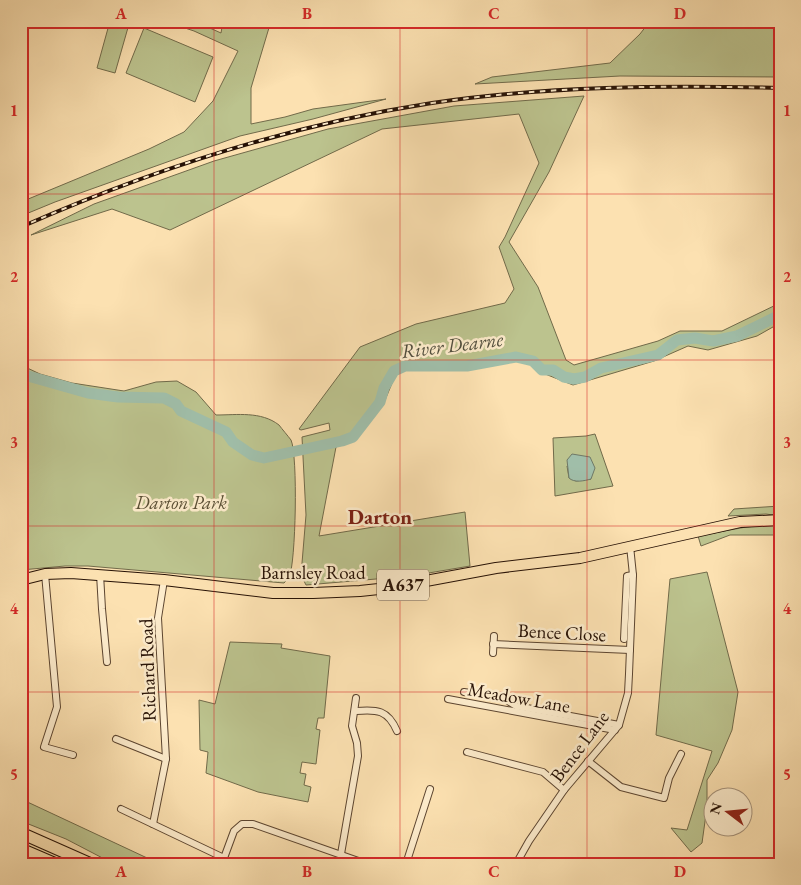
<svg xmlns="http://www.w3.org/2000/svg" width="801" height="885" font-family="'EB Garamond',serif">
  <style>
    .green { fill: #bcc38e; stroke: #716a4a; fill-rule: evenodd }
    .water { fill: #a0bea9; stroke: #6f7967 }
    .lines { fill: none; stroke-linecap: round; stroke-linejoin: round }
    .river { stroke: #a0bea9; stroke-width: 11 }
    .minor-casing { stroke: #5c4530; stroke-width: 8 }
    .trunk-casing { stroke: #261105; stroke-width: 12 }
    .motorway-casing { stroke: #261105; stroke-width: 13 }
    .minor { stroke: #fdeccc; stroke-width: 6 }
    .trunk { stroke: #fce1b1; stroke-width: 10 }
    .motorway { stroke: #fce1b1; stroke-width: 11 }
    .rail-casing { stroke: #261105; stroke-width: 4 }
    .rail { stroke: #fdeccc; stroke-width: 2; stroke-dasharray: 5.5; stroke-linecap: butt }
    .grid { fill: none; stroke: #d62828; stroke-width: 1; stroke-opacity: 0.55 }
    .labels { text-anchor: middle; stroke-width: 5; stroke-linejoin: round; paint-order: stroke }
    .shield { fill: #fdeccc; stroke: #665341; stroke-width: 1 }
    .shield-label { font-size: 18px; font-weight: bold; fill: #261105 }
    .park-label { font-size: 19px; font-style: italic; fill: #5a4f35; stroke: #fdeccc }
    .street-label { font-size: 19px; fill: #261105; stroke: #fdeccc }
    .water-label { font-size: 20px; font-style: italic; fill: #514e3e; stroke: #fdeccc }
    .quarter-label { font-size: 21px; font-weight: bold; fill: #7a1f14; stroke: #fdeccc }
    .neatline { fill: none; stroke: #d62828; stroke-width: 2 }
    .grid-label { font-size: 16px; text-anchor: middle; font-weight: bold; fill: #d62828 }
  </style>
  <rect width="100%" height="100%" fill="#fce1b1"/>
  <filter id="stains"><feTurbulence type="fractalNoise" baseFrequency=".004" numOctaves="4"/><feColorMatrix values="0 0 0 0 .2 0 0 0 0 .09 0 0 0 0 .02 0 0 0 .5 -.17"/></filter>
  <radialGradient id="worn" r=".72"><stop offset=".6" stop-color="#630" stop-opacity="0"/><stop offset="1" stop-color="#630" stop-opacity=".3"/></radialGradient>
  <g class="green">
    <path d="M110,21l19,3 -14,49 -18,-5z"/>
    <path d="M164,21h30l27,12 2,-12h48l-20,67v36l34,-7 28,-8 73,-10 -73,20 -73,17 -185,66 -34,14v-14l128,-53 35,-17 29,-31 25,-50 -44,-20z"/>
    <path d="M650,21h130v56l-160,-1 -145,8 17,-7 118,-14 30,-29z"/>
    <path d="M144,28l69,29 -18,45 -69,-29z"/>
    <path d="M584,96l-35,76 -40,70 29,45 28,73 8,5 84,-24 22,-10h42l58,-28v20l-23,13 -49,14 -20,-4 -34,15 -81,24 -33,-13 -8,-8 -17,-4 -49,10h-61l-10,6 -12,29 -28,35 -19,7 -17,89 146,-24 5,54 -59,10 -105,9 -5,-10 5,-60 -4,-78 28,-7 -1,-7 -28,7 -2,-1 61,-82 56,-23 89,-21 9,-14 -15,-42 6,-10 34,-74 -20,-49 -137,15 -212,101 -58,-21 -81,26 63,-31 120,-43 114,-32 126,-23z"/>
    <path d="M21,365l19,9 32,9 52,8 32,-9 21,-1 19,11 20,23c21,0 45,-4 63,10 3,4 9,11 12,15 7,15 5,123 -2,138 -1,1 -4,4 -5,5l-196,-17h-23l-44,4z"/>
    <path d="M595,434l18,52 -58,10 -2,-58 33,-2zM567,466l24,13 -15,2 -7,-3z"/>
    <path d="M780,506v10l-14,-2 -38,2 6,-7z"/>
    <path d="M780,524v11h-50l-29,11 -3,-10 48,-9z"/>
    <path d="M707,572l31,120 -6,38 -14,33 -11,17v27l-5,36 -11,9 -20,-24 16,2 25,-79 -56,-16 14,-156z"/>
    <path d="M230,642l52,2 -1,4 49,8 -6,62h-6l-2,11 4,1 -4,34 -14,-2 -2,11 6,1 -2,11 7,2 -3,15 -50,-10 -52,-19 2,-21 -8,-2 -1,-50 16,4z"/>
    <path d="M21,799l139,65h-46l-48,-25 -45,-18z"/>
  </g>
  <path class="water" d="M572,454l18,3 5,11 -4,11c-7,2 -17,4 -22,-1l-2,-18z"/>
  <g class="lines">
    <path class="river" d="M21,374l67,19 30,4 46,1 12,6 5,7 45,21 7,10 19,13 12,3 78,-17 11,-4 27,-35 4,-14 10,-17 11,-5h62l49,-9 17,4 9,9h11l11,7 10,2 11,-2 16,-9 57,-13 19,-15 18,-2 18,3 24,-5 43,-21"/>
    <g class="minor-casing">
      <g id="minor">
        <path d="M45,574l12,133 -13,40 29,8"/>
        <path d="M100,574l2,35 5,53"/>
        <path d="M624,639l3,-63 6,-1"/>
        <path d="M493,644l137,6"/>
        <path d="M493,653l1,-17"/>
        <path d="M464,692l41,7 11,7 103,19"/>
        <path d="M448,699l167,31"/>
        <path d="M356,711c21,-2 32,-1 41,20"/>
        <path d="M116,739l50,20"/>
        <path d="M467,752l76,20 21,18"/>
        <path d="M588,761l33,26 43,11 5,-20 12,-24"/>
        <path d="M121,809l103,49 7,6"/>
        <path d="M153,824l13,-65 -8,-141 6,-38"/>
        <path d="M341,854l17,-98 -1,-13 -5,-17 4,-28"/>
        <path d="M224,858l10,-27 8,-7h11l114,40"/>
        <path d="M406,864l24,-75"/>
        <path d="M516,864l13,-23 35,-51 55,-65 9,-32 1,-19 4,-99 -3,-29"/>
      </g>
    </g>
    <g class="trunk-casing">
      <path id="trunk" d="M21,580l24,-6 26,-1 93,7 109,13h40l47,-2 28,-3 108,-20 84,-10 160,-36 40,-2"/>
    </g>
    <g class="motorway-casing">
      <g id="motorway">
        <path d="M21,833l70,31"/>
        <path d="M21,849l35,15"/>
      </g>
    </g>
    <use href="#minor" class="minor"/>
    <use href="#trunk" class="trunk"/>
    <use href="#motorway" class="motorway"/>
    <g class="rail-casing">
      <path id="rail" d="M21,227c132,-58 269,-102 411,-124 115,-17 232,-18 348,-15"/>
    </g>
    <use href="#rail" class="rail"/>
  </g>
  <path class="grid" d="M214,21v843M400,21v843M587,21v843M21,194h759M21,360h759M21,526h759M21,692h759"/>
  <g class="labels">
    <rect class="shield" x="377" y="569.5" width="52" height="31" rx="4"/>
    <g class="shield-label">
      <text x="403" y="591">A637</text>
    </g>
    <g class="park-label">
      <text x="181" y="509">Darton Park</text>
    </g>
    <g class="street-label">
      <text x="313" y="579">Barnsley Road</text>
      <text transform="translate(562 632) rotate(3)" y="7">Bence Close</text>
      <text transform="translate(147 670) rotate(-92)" y="7">Richard Road</text>
      <text transform="translate(519 697) rotate(10)" y="7">Meadow Lane</text>
      <text transform="translate(579 746) rotate(-53)" y="7">Bence Lane</text>
    </g>
    <g class="water-label">
      <text transform="translate(452 345) rotate(-7)" y="7">River Dearne</text>
    </g>
    <g class="quarter-label">
      <text x="380" y="524">Darton</text>
    </g>
  </g>
  <rect width="801" height="885" fill="none" stroke="#fce1b1" stroke-width="55"/>
  <g transform="translate(728 812) rotate(286)"><circle r="24" fill="#fdeccc" stroke="#a7947c"/>
  <path d="M0-4L9 19L0 12L-9 19Z" fill="#8f2418"/>
  <text y="-8" font-size="14" font-weight="bold" text-anchor="middle" fill="#261105">N</text>
  </g>
  <rect x="28" y="28" width="746" height="830" class="neatline"/>
  <g class="grid-label">
    <text x="121" y="19">A</text>
    <text x="307" y="19">B</text>
    <text x="494" y="19">C</text>
    <text x="680" y="19">D</text>
    <text x="14" y="116">1</text>
    <text x="787" y="116">1</text>
    <text x="14" y="282">2</text>
    <text x="787" y="282">2</text>
    <text x="14" y="448">3</text>
    <text x="787" y="448">3</text>
    <text x="14" y="614">4</text>
    <text x="787" y="614">4</text>
    <text x="14" y="780">5</text>
    <text x="787" y="780">5</text>
    <text x="121" y="877">A</text>
    <text x="307" y="877">B</text>
    <text x="494" y="877">C</text>
    <text x="680" y="877">D</text>
  </g>
  <rect width="100%" height="100%" filter="url(#stains)"/>
  <rect width="100%" height="100%" fill="url(#worn)"/>
</svg>
